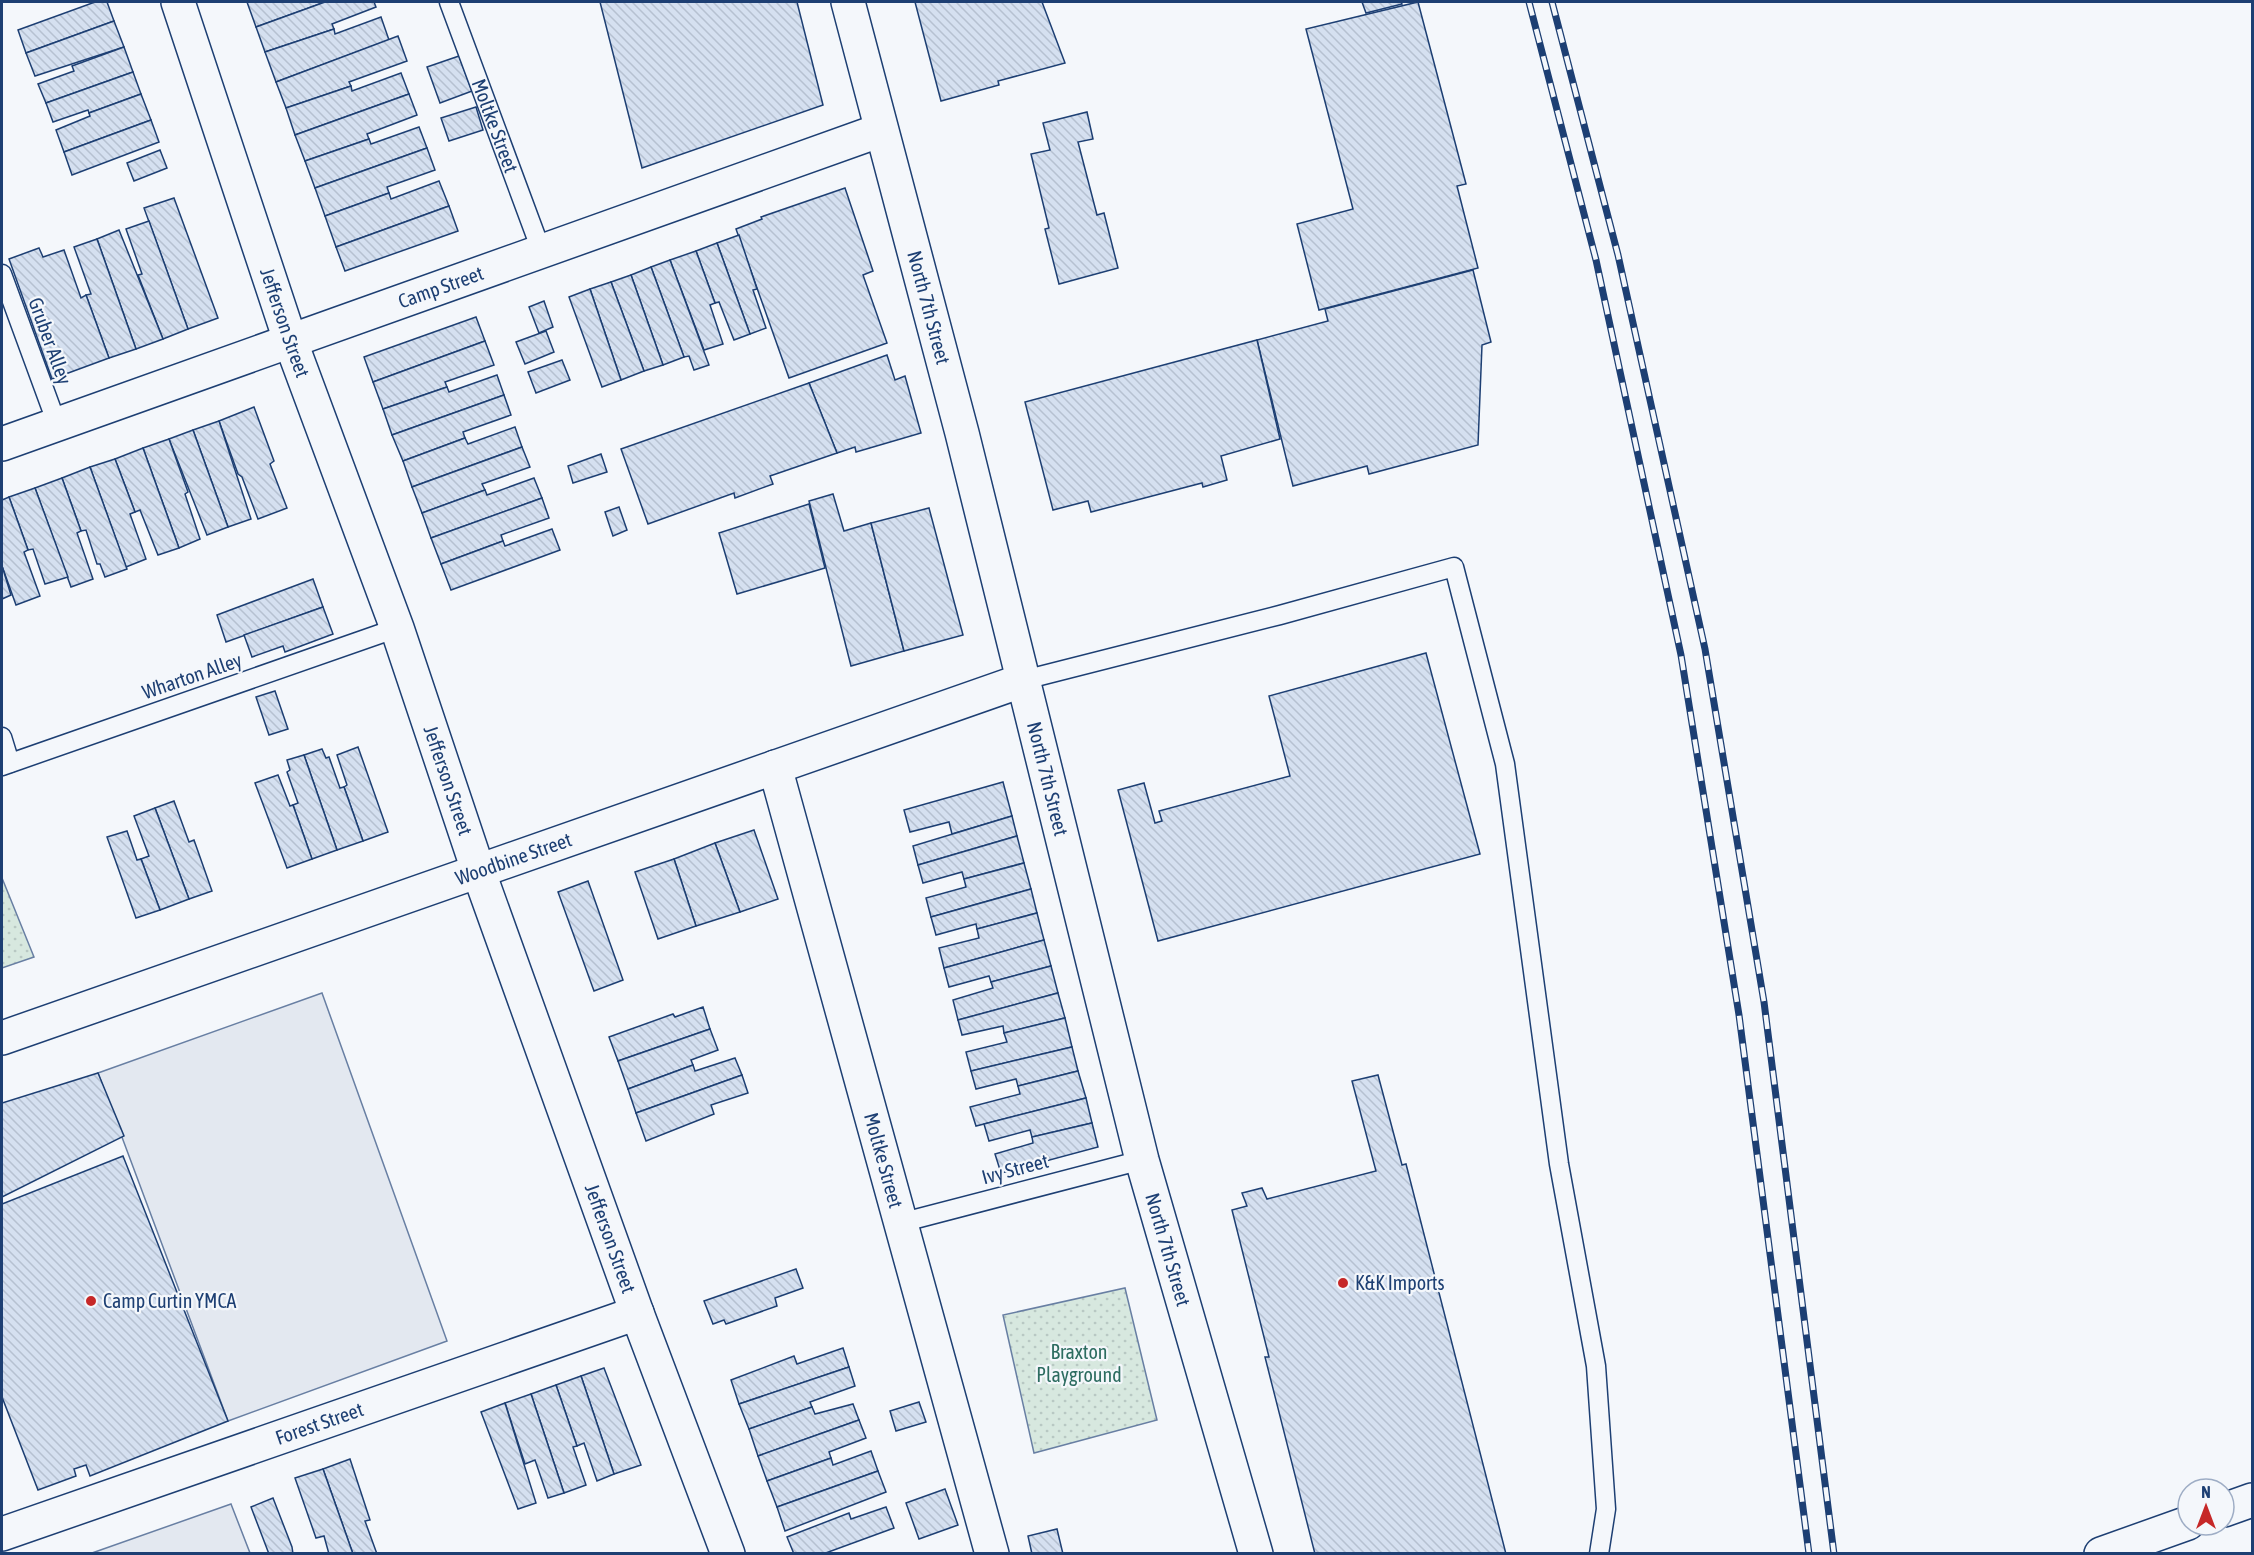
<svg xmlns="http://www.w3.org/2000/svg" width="2254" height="1555" font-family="'Asap Condensed',sans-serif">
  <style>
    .park { fill: url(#park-dots); stroke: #687fa3; stroke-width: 1.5 }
    .parking { fill: #e3e8f0; stroke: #687fa3; stroke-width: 1.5 }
    .building { fill: url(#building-back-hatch); stroke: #1d3f73; stroke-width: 1.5 }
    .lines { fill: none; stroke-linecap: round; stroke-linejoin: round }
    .lane-casing { stroke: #1d3f73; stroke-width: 21 }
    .street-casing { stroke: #1d3f73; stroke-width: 36 }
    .secondary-casing { stroke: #1d3f73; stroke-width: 36 }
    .primary-casing { stroke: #1d3f73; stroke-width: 36 }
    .lane { stroke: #f4f7fb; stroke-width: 18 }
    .street { stroke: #f4f7fb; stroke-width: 33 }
    .secondary { stroke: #f4f7fb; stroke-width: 33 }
    .primary { stroke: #f4f7fb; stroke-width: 33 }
    .rail-casing { stroke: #1d3f73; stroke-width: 7 }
    .rail { stroke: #f4f7fb; stroke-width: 4.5; stroke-dasharray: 14; stroke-linecap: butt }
    .poi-dot { fill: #c62828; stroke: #f4f7fb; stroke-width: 2 }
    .labels { text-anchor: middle; stroke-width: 4.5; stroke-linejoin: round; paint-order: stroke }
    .street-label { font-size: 20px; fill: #1d3f73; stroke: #f4f7fb }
    .poi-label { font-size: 20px; fill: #1d3f73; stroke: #f4f7fb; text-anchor: start }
    .park-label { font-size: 20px; fill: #2c6c60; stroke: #f4f7fb }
  </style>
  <defs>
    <pattern id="park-dots" width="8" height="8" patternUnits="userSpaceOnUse" patternTransform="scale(1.5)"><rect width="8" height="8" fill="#d7e8df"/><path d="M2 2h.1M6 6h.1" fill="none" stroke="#b8c8c3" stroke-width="1.8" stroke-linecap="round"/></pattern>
    <pattern id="building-back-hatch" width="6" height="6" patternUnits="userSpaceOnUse" patternTransform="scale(1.5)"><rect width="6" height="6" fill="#d5e0f0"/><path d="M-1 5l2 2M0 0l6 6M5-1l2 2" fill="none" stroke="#b6c1d1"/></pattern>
  </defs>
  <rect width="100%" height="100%" fill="#f4f7fb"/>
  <g class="park">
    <path d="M2,878l32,79 -32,11z"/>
    <path d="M1125,1288l32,132 -123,33 -31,-138z"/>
  </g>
  <g class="parking">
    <path d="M322,993l125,348 -219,80 -130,-348z"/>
    <path d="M231,1504l19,49h-158z"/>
  </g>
  <g class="building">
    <path d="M95,2h12l7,19 -88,32 -8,-23z"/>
    <path d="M247,2h78l-69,25z"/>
    <path d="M325,2h49l2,5 -44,17 2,5 -69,23 -9,-25z"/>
    <path d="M600,2h197l26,103 -181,63z"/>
    <path d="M915,2h127l23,61 -67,18 1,4 -58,16z"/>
    <path d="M1362,2h39l1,2 -36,9z"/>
    <path d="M1418,2l48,182 -9,2 21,82 -159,42 -22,-86 56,-15 -47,-180z"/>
    <path d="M381,17l8,23 -113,42 -11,-30 69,-23 1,5z"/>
    <path d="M114,21l10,26 -89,29 -9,-23z"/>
    <path d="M398,36l9,25 -58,21 2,4 -65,22 -10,-26z"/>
    <path d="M124,47l9,25 -87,31 -8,-19 36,-13 -2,-5z"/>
    <path d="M459,56l13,35 -32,12 -13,-36z"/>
    <path d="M133,72l8,22 -52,19 -1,-3 -35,12 -7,-19z"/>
    <path d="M401,73l8,21 -114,41 -9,-27 65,-22 1,5z"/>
    <path d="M141,94l10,26 -87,32 -8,-22 34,-14 -1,-3z"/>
    <path d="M409,94l8,21 -50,19 2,5 -64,22 -10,-26z"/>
    <path d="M476,107l7,23 -34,11 -8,-23z"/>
    <path d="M1087,112l6,27 -15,3 19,73 7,-2 14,55 -59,16 -14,-55 4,-1 -18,-74 19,-4 -7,-27z"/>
    <path d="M151,120l8,22 -87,33 -8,-23z"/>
    <path d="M419,127l8,21 -112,40 -10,-27 64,-22 2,5z"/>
    <path d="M427,148l8,22 -48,17 2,6 -64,23 -10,-28z"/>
    <path d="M160,150l7,18 -33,13 -7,-18z"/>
    <path d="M439,181l10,25 -113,41 -11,-31 64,-23 2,6z"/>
    <path d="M845,188l28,83 -10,4 24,68 -98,35 -53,-149 26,-10 -1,-2z"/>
    <path d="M174,198l44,120 -30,11 -44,-121z"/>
    <path d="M449,206l9,25 -113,40 -9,-24z"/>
    <path d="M149,221l39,108 -25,10 -25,-64 4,-1 -16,-45z"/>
    <path d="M119,230l44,109 -27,10 -39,-110z"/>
    <path d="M739,235l18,54 -4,1 13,38 -16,6 -33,-91z"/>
    <path d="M97,239l39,110 -27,9 -23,-63 5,-1 -17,-47z"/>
    <path d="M717,243l33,91 -16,6 -15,-38 -4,1 -19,-52z"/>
    <path d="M39,248l4,9 21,-7 17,48 5,-3 23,63 -57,21 -43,-120z"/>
    <path d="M696,251l19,52 -5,2 13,39 -19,6 -34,-90z"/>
    <path d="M670,260l39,105 -15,5 -5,-14 -5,1 -33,-90z"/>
    <path d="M651,267l33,90 -21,8 -32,-90z"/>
    <path d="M1473,270l18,72 -9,3 -4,100 -109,29 -2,-8 -74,20 -36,-146 71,-19 -3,-12z"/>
    <path d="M631,275l32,90 -19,6 -33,-89z"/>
    <path d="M611,282l33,89 -23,9 -31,-91z"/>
    <path d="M590,289l31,91 -19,7 -33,-90z"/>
    <path d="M544,301l9,26 -14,6 -10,-26z"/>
    <path d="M476,317l9,24 -112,41 -9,-25z"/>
    <path d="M546,331l8,21 -29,12 -9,-22z"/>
    <path d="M1257,340l23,99 -59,17 6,24 -24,7 -1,-4 -111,29 -3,-11 -35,9 -28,-108z"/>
    <path d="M485,341l9,24 -49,17 2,5 -64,22 -10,-27z"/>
    <path d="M887,355l8,25 10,-4 16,57 -65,19 -1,-5 -18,6 -28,-70z"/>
    <path d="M562,360l8,20 -34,13 -8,-21z"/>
    <path d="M497,375l7,20 -112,40 -9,-26 64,-22 2,5z"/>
    <path d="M809,383l28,70 -67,23 3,8 -38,14 -1,-5 -86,31 -27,-75z"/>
    <path d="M504,395l7,20 -48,17 2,6 -62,23 -11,-26z"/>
    <path d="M254,407l20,54 -4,3 17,44 -29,11 -16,-42 -4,-3 -19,-53z"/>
    <path d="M219,421l32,98 -23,8 -35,-97z"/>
    <path d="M515,427l7,20 -110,40 -9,-26 62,-23 3,6z"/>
    <path d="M193,430l35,97 -21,8 -38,-96z"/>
    <path d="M169,439l19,53 -3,2 15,45 -21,9 -36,-100z"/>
    <path d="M522,447l8,20 -48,17 3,6 -63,23 -10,-26z"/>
    <path d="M143,448l36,100 -21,7 -18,-45 -5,2 -20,-53z"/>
    <path d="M601,454l6,18 -34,11 -5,-17z"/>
    <path d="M115,459l20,53 -5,2 16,45 -20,8 -36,-100z"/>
    <path d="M90,467l37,102 -22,8 -5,-13h-3l-11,-34 -5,1 -19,-53z"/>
    <path d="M62,478l19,53 -4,2 16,46 -22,8 -36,-99z"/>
    <path d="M534,478l8,20 -111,40 -9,-25 63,-23 2,5z"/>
    <path d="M35,488l33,89 -23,7 -12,-35 -5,1 -19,-53z"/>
    <path d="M833,494l11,37 27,-8 33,128 -53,15 -42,-165z"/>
    <path d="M9,497l19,53 -4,2 16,44 -24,9 -14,-39v-66z"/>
    <path d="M542,498l7,20 -48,17 2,6 -62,23 -10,-26z"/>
    <path d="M809,504l16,64 -88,26 -18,-61z"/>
    <path d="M619,507l8,23 -14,6 -8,-24z"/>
    <path d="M929,508l34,127 -59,16 -33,-128z"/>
    <path d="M552,529l8,21 -109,40 -10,-26 62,-23 2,5z"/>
    <path d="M2,566l9,29 -9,4z"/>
    <path d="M313,579l10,28 -97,35 -9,-27z"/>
    <path d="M323,607l10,27 -48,18 -2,-6 -31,11 -8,-22z"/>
    <path d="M1426,653l54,201 -322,87 -40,-151 26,-7 11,40 7,-2 -3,-10 131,-35 -21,-80z"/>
    <path d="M275,691l13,38 -19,6 -13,-38z"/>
    <path d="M358,747l30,85 -25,9 -19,-54 3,-2 -10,-30z"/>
    <path d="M322,749l4,9 3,-1 11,31 4,-1 19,54 -26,9 -33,-95z"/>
    <path d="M304,755l33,95 -25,9 -19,-54 5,-2 -11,-31 3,-2 -3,-10z"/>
    <path d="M278,775l12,31 3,-1 19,54 -25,9 -32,-85z"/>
    <path d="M1003,782l9,34 -60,18 -3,-12 -39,10 -6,-22z"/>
    <path d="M174,801l15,41 5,-2 18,51 -23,8 -34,-91z"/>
    <path d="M155,808l34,91 -29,11 -19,-51 8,-3 -15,-40z"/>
    <path d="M1012,816l5,20 -99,29 -5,-19z"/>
    <path d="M754,830l24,69 -38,13 -25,-69z"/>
    <path d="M127,831l10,29 4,-1 19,51 -24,8 -29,-81z"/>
    <path d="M1017,836l7,27 -60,16 -2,-7 -39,11 -5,-18z"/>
    <path d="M715,843l25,69 -44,14 -22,-67z"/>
    <path d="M674,859l22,67 -38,13 -23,-67z"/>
    <path d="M1024,863l7,26 -100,28 -5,-19 40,-11 -2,-8z"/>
    <path d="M588,881l35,99 -29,11 -36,-99z"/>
    <path d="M1031,889l6,24 -60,16 -1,-5 -40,11 -5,-18z"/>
    <path d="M1037,913l7,27 -100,28 -5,-20 40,-10 -2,-9z"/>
    <path d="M1044,940l7,26 -60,16 -2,-6 -40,11 -5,-19z"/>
    <path d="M1051,966l7,27 -100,27 -5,-20 40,-12 -2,-6z"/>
    <path d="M1058,993l7,25 -61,15 -1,-7 -41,9 -4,-15z"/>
    <path d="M703,1007l7,22 -92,32 -9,-24 64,-23 2,3z"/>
    <path d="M1065,1018l7,29 -101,24 -5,-19 41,-10 -3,-9z"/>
    <path d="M710,1029l8,21 -27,10 2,5 -65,24 -10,-28z"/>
    <path d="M1072,1047l6,24 -60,15 -2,-7 -40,10 -5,-18z"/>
    <path d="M735,1058l7,17 -106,38 -8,-24 65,-24 2,6z"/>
    <path d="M1078,1071l8,27 -110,28 -6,-19 50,-13 -2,-8z"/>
    <path d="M98,1073l26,63 -122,61v-94z"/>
    <path d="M742,1075l6,18 -37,12 3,9 -68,27 -10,-28z"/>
    <path d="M1378,1075l24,90 4,-1 100,390h-191l-50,-197h4l-37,-147 15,-4 -5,-13 20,-5 5,11 109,-28 -24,-90z"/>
    <path d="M1086,1098l6,25 -60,14 -2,-7 -41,11 -5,-17z"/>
    <path d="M1092,1123l6,24 -97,26 -6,-19 38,-11 -1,-6z"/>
    <path d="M123,1156l105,265 -138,55 -4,-11 -12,4 2,7 -38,14 -36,-93v-193z"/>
    <path d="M796,1269l7,19 -28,10 2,8 -51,18 -2,-4 -11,4 -9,-23z"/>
    <path d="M843,1348l6,19 -110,37 -8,-24 63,-24 3,8z"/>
    <path d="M849,1367l6,19 -45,16 2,5 -63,22 -10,-25z"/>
    <path d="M604,1368l37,97 -27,9 -33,-98z"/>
    <path d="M581,1376l33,98 -17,7 -13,-38 -7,3 -21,-61z"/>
    <path d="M556,1385l21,61 -4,1 13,38 -22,8 -33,-99z"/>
    <path d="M531,1394l33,99 -16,5 -13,-38 -10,4 -20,-61z"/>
    <path d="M919,1402l7,20 -30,9 -6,-20z"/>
    <path d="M505,1403l31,100 -18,6 -37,-97z"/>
    <path d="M853,1404l6,16 -101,36 -9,-27 63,-22 3,7z"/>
    <path d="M859,1420l7,18 -37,14 2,6 -64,23 -9,-25z"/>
    <path d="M871,1451l7,20 -101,36 -10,-26 64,-23 2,7z"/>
    <path d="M350,1459l20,61 -5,1 12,33h-24l-30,-85z"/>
    <path d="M323,1469l30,85h-24l-5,-18 -8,2 -21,-60z"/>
    <path d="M878,1471l8,21 -101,39 -8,-24z"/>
    <path d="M945,1489l13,36 -39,14 -13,-36z"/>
    <path d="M273,1498l19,49 1,7h-24l-18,-47z"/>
    <path d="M886,1507l8,21 -71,26h-29l-7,-17 62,-24 2,6z"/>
    <path d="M1057,1529l6,25h-31l-4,-18z"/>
  </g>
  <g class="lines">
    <g class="lane-casing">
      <g id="lane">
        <path id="s1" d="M449,2l92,248"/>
        <path d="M2,274l55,150"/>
        <path d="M1024,680l256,-65 174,-48 51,197 54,400 37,202 10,143 -7,45"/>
        <path d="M2,737l8,26"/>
        <path d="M2,766l395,-138"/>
        <path d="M900,1223l242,-63"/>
      </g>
    </g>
    <g class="street-casing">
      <g id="street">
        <path id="s2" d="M178,2l112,338 107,288 81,242 159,443 91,241"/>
        <path id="s3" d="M2,444l879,-314"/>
        <path id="s4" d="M775,767l217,787"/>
        <path id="s5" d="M2,1038l1022,-358"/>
        <path id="s6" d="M2,1534l635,-221"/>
      </g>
    </g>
    <g class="secondary-casing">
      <g id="secondary">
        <path id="s7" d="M848,2l114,431 180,727 114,394"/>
      </g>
    </g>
    <g class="primary-casing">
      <g id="primary">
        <path d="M2224,1510l28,-10"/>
        <path d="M2101,1554l87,-31"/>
      </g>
    </g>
    <use href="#lane" class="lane"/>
    <use href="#street" class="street"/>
    <use href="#secondary" class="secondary"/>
    <use href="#primary" class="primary"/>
    <g class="rail-casing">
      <g id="rail">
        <path d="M1529,2l67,258 85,395 58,360 70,539"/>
        <path d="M1552,2l66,253 87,394 59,353 70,552"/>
      </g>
    </g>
    <use href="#rail" class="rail"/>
  </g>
  <g class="poi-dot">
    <circle cx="1343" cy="1283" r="6"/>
    <circle cx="91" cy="1301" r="6"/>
  </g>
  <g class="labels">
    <g class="street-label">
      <text dy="7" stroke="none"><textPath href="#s1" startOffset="132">Moltke Street</textPath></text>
      <text dy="7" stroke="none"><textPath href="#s3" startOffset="466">Camp Street</textPath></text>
      <text dy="7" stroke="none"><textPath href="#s7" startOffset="316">North 7th Street</textPath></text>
      <text dy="7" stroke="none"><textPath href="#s2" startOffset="338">Jefferson Street</textPath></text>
      <text transform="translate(50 341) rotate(70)" y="7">Gruber Alley</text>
      <text transform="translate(192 676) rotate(-19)" y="7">Wharton Alley</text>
      <text dy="7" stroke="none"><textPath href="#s2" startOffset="824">Jefferson Street</textPath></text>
      <text dy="7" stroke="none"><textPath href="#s7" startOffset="802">North 7th Street</textPath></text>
      <text dy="7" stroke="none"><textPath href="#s5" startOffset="542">Woodbine Street</textPath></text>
      <text dy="7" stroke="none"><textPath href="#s4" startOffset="408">Moltke Street</textPath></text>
      <text transform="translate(1015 1169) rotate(-15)" y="7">Ivy Street</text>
      <text dy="7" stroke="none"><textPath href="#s2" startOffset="1310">Jefferson Street</textPath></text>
      <text dy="7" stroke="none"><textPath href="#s7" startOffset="1288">North 7th Street</textPath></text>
      <text dy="7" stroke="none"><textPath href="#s6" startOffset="336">Forest Street</textPath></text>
    </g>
    <g class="poi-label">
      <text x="1355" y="1290">K&amp;K Imports</text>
      <text x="103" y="1308">Camp Curtin YMCA</text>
    </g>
    <g class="park-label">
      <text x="1079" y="1359">Braxton<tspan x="1079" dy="23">Playground</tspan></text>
    </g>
  </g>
  <rect width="2254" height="1555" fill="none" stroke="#1d3f73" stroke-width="6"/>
  <g transform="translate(2206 1507)"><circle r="28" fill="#f4f7fb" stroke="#9eadc5" stroke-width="1.5"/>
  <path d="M0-4.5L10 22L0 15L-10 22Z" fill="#c62828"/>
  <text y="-9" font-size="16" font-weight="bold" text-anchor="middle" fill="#1d3f73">N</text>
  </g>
</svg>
